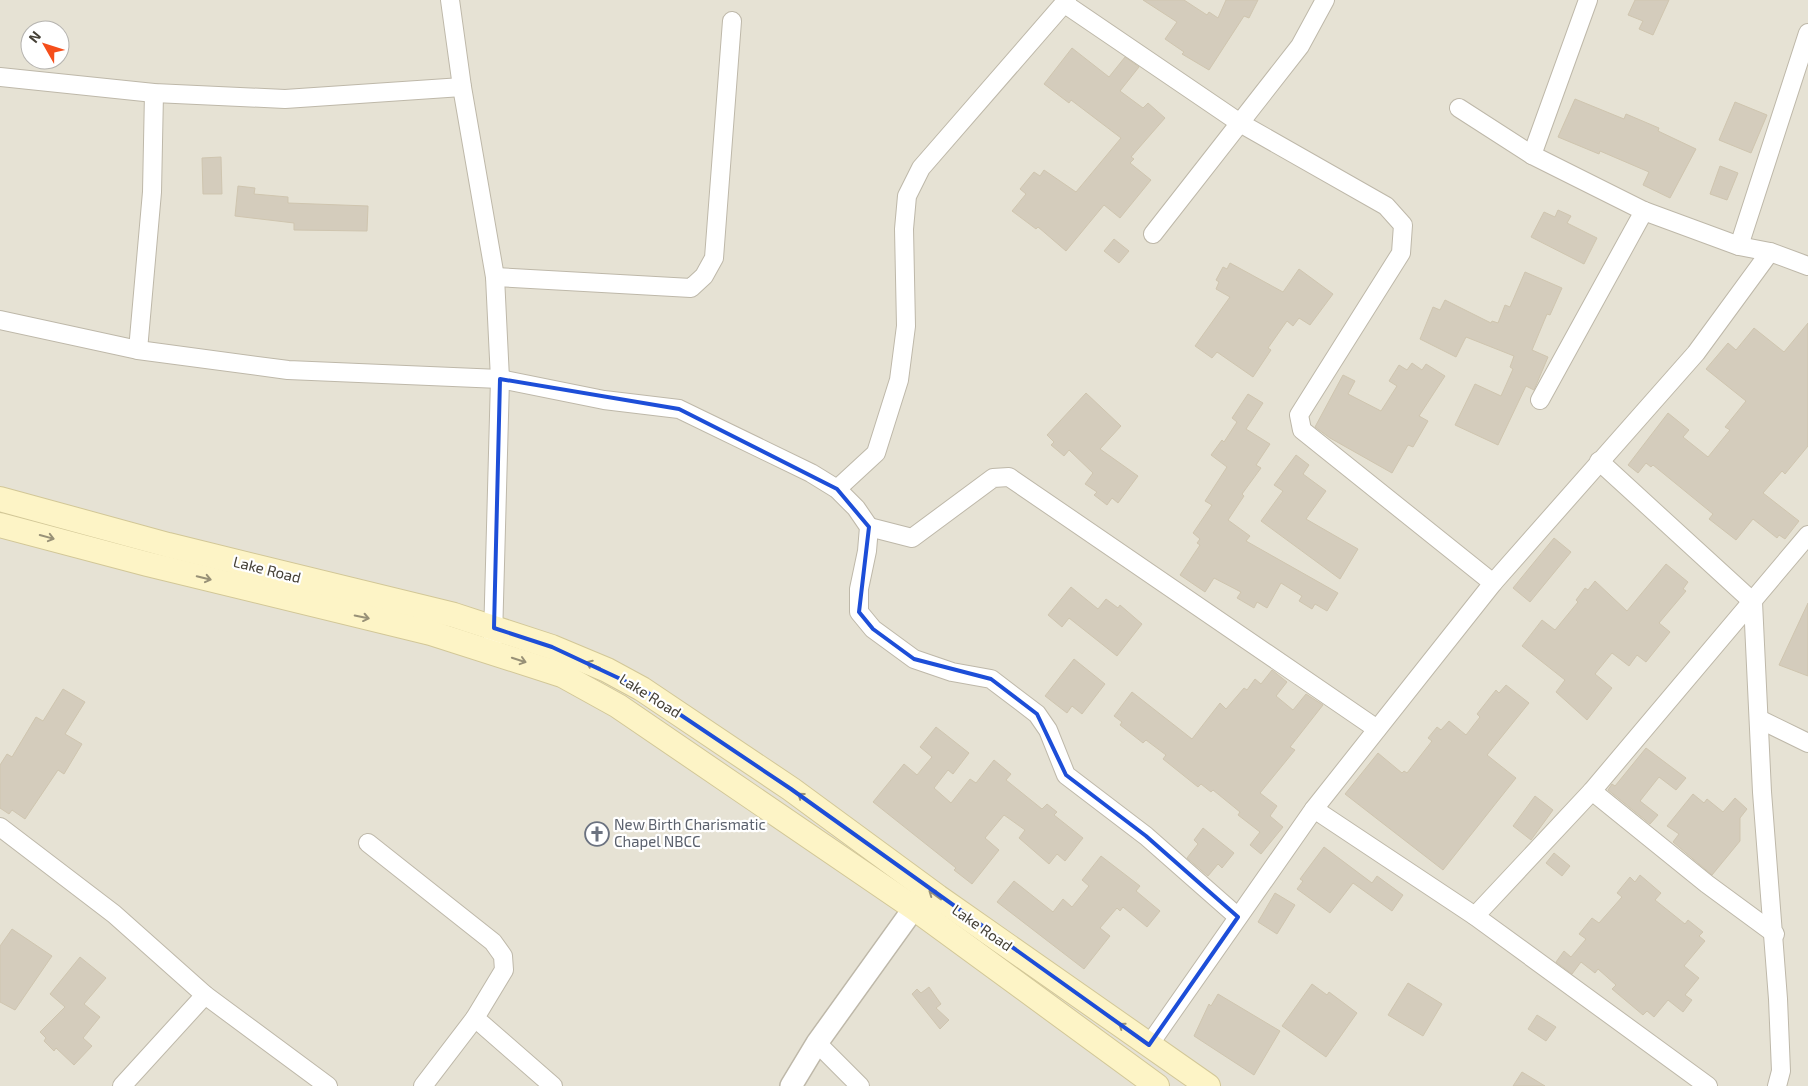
<svg xmlns="http://www.w3.org/2000/svg" width="1808" height="1086" font-family="'Exo 2',sans-serif">
  <style>
    .residential { fill: #e6e2d4; fill-rule: evenodd }
    .building { fill: #d4ccbc; stroke: #cfc5af }
    .lines { fill: none; stroke-linecap: round; stroke-linejoin: round }
    .minor-casing { stroke: #beb8a9; stroke-width: 20 }
    .tertiary-casing { stroke: #beb8a9; stroke-width: 24 }
    .secondary-casing { stroke: #d2c797; stroke-width: 26 }
    .minor { stroke: #fff; stroke-width: 18 }
    .tertiary { stroke: #fff; stroke-width: 21 }
    .secondary { stroke: #fdf4c6; stroke-width: 24 }
    .oneway { stroke: #989177 }
    .marked { fill: none; stroke: #1d4ed8; stroke-width: 4; stroke-linejoin: round }
    .labels { text-anchor: middle; stroke-width: 4.5; stroke-linejoin: round; paint-order: stroke }
    .street-label { font-size: 15px; fill: #454036; stroke: #fff }
    .worship-label { font-size: 15px; fill: #5b616d; stroke: #fff; text-anchor: start }
  </style>
  <rect width="100%" height="100%" fill="#f3f0e6"/>
  <path class="residential" d="M0,0h1808v1086h-1808zM30,30h30v30h-30z"/>
  <g class="building">
    <path d="M1143,0h41l23,15 2,-3 9,6 8,-18h32l-9,18 -5,-2 -35,54 -27,-16 2,-2 -19,-13 12,-17z"/>
    <path d="M1635,0h34l-16,35 -14,-6 4,-8 -15,-6z"/>
    <path d="M1072,48l37,29 16,-20 14,10 -19,24 23,17 5,-5 17,15 -34,39 3,2 -4,4 21,17 -31,38 -16,-13 -38,46 -28,-24 -2,2 -24,-18 14,-17 -6,-5 14,-17 6,4 4,-6 32,22 45,-54 -50,-38 -2,3 -25,-19z"/>
    <path d="M1575,99l49,20 2,-5 33,14 -1,3 38,18 -26,49 -27,-13 6,-13 -49,-21 -1,3 -41,-17z"/>
    <path d="M1735,102l32,13 -16,38 -32,-13z"/>
    <path d="M221,157l1,37h-19l-1,-36z"/>
    <path d="M1720,166l18,7 -11,27 -17,-6z"/>
    <path d="M238,186l17,2 -1,6 34,3v6l80,3 -1,25 -73,-1v-7l-59,-7z"/>
    <path d="M1558,210l13,6 -4,7 30,15 -13,26 -53,-27 13,-25 11,5z"/>
    <path d="M1114,239l15,12 -10,12 -15,-12z"/>
    <path d="M1230,263l53,29 16,-23 34,25 -23,31 -11,-7 -6,8 -6,-5 -19,27 3,2 -18,27 -36,-25 -5,6 -17,-12 35,-49 -14,-8 3,-7 -3,-2 7,-13 4,2z"/>
    <path d="M1525,272l37,16 -12,27 -3,-1 -15,36 16,7 -14,33 -8,-4 -28,59 -43,-20 20,-41 26,12 12,-27 -3,-2 4,-11 -48,-19 -10,20 -36,-18 13,-32 7,3 5,-10 46,23 1,-2 6,2 7,-18 5,2z"/>
    <path d="M1808,323v123l-23,28 -3,-3 -19,22 36,28 -14,18 -6,-4 -2,3 -24,-19 -17,21 -27,-21 4,-5 -60,-49 -2,2 -5,-4 -8,10 -10,-8 40,-52 21,17 -6,7 25,20 22,-27 -5,-3 21,-26 -40,-32 22,-26 8,7 18,-22 30,24z"/>
    <path d="M1412,363l10,7 4,-6 19,12 -26,40 9,5 -15,26 -5,-2 -16,28 -62,-35 -15,-11 28,-52 12,6 -7,13 33,17 16,-25 -8,-5 10,-16 8,5z"/>
    <path d="M1086,393l35,33 -21,23 38,27 -20,27 -6,-5 -5,7 -13,-10 3,-3 -12,-8 8,-11 -24,-23 -5,6 -13,-11 3,-3 -7,-7z"/>
    <path d="M1248,394l15,9 -17,26 24,15 -14,21 5,3 -19,26 2,2 -16,24 22,16 -4,5 92,52 -11,18 -12,-7 -3,5 -13,-8 3,-5 -21,-13 -14,25 -10,-6 -3,6 -17,-10 4,-6 -27,-14 -9,14 -25,-17 20,-30 -3,-2 3,-4 -7,-6 19,-28 -7,-4 22,-34 -16,-12 11,-15 2,2 13,-20 -5,-4z"/>
    <path d="M1296,455l13,10 -6,9 23,17 -20,28 52,30 -18,30 -79,-58 22,-30 -9,-6z"/>
    <path d="M1554,538l17,14 -41,50 -17,-14z"/>
    <path d="M1666,564l22,18 -5,7 3,2 -27,32 11,9 -24,30 -9,-7 -8,11 -17,-13 -17,21 17,14 -25,32 -31,-28 9,-12 -43,-34 20,-26 13,10 23,-28 -2,-2 9,-12 3,2 7,-9 32,30z"/>
    <path d="M1071,587l27,22 8,-10 12,9 2,-3 22,19 -25,32 -48,-38 -7,9 -14,-12z"/>
    <path d="M1808,603v73l-29,-11z"/>
    <path d="M1074,659l31,25 -23,30 -10,-8 -5,7 -22,-17z"/>
    <path d="M1272,670l15,12 -11,14 17,14 13,-16 17,11 -33,42 5,3 -35,43 17,13 -7,10 13,11 -22,27 -11,-9 10,-13 -22,-17 2,-3 -27,-22 -2,2 -10,-8 -3,3 -35,-28 3,-4 -20,-15 -3,3 -23,-18 2,-3 -8,-6 18,-24 60,47 28,-36 6,6 18,-21 3,2 8,-11 6,5z"/>
    <path d="M1506,685l23,18 -42,52 29,23 -73,92 -98,-76 33,-41 24,20 2,-2 3,2 25,-32 -4,-3 9,-11 4,3 8,-9 17,14 14,-18 -3,-3 19,-24 3,3z"/>
    <path d="M63,689l22,13 -20,32 17,10 -18,30 -6,-4 -33,49 -13,-9 -3,4 -9,-6v-43l7,-11 5,3 24,-40 7,4z"/>
    <path d="M936,727l33,26 -16,21 -5,-4 -14,18 17,15 19,-24 6,4 18,-23 17,14 -5,6 36,29 5,-5 10,8 -3,3 29,23 -18,23 -8,-7 -8,10 -30,-26 6,-8 -21,-15 -19,23 14,12 -27,34 -18,-14 2,-2 -83,-66 31,-38 13,11 15,-18 -12,-10z"/>
    <path d="M1646,748l40,30 -10,12 -17,-13 -19,24 18,14 -8,9 -42,-34 4,-6 3,2z"/>
    <path d="M1693,794l11,9 3,-4 16,13 12,-14 12,11 -7,9v23l-28,34 -39,-33 6,-8 -12,-8z"/>
    <path d="M1535,796l18,14 -22,30 -18,-14z"/>
    <path d="M1203,828l31,25 -12,15 -4,-4 -10,12 -21,-18 11,-14 -4,-4z"/>
    <path d="M1324,847l48,36 5,-7 26,19 -11,16 -39,-28 -23,30 -33,-24 6,-8 -3,-2z"/>
    <path d="M1554,853l16,13 -8,10 -16,-13z"/>
    <path d="M1101,856l39,30 -4,5 24,20 -13,16 -24,-20 -3,4 -3,-3 -17,20 10,8 -26,33 -87,-67 17,-21 39,31 10,-13 9,8 17,-21 -7,-6z"/>
    <path d="M1640,875l21,18 -6,7 30,24 3,-4 15,12 -4,4 6,5 -21,25 15,12 -14,17 7,5 -9,12 -15,-12 -14,17 -7,-6 -4,4 -31,-26 4,-4 -18,-16 -3,4 -14,-11 -9,12 -16,-12 8,-11 7,6 15,-18 -7,-5 13,-16 7,5 23,-26 -5,-4 13,-16 5,5z"/>
    <path d="M1275,893l20,12 -18,29 -19,-12z"/>
    <path d="M12,929l40,27 -37,54 -15,-8v-56z"/>
    <path d="M80,957l26,21 -22,26 16,13 -17,21 9,8 -18,19 -18,-17 -2,3 -10,-10 2,-3 -6,-6 25,-25 -15,-13z"/>
    <path d="M1408,983l34,21 -19,32 -35,-21z"/>
    <path d="M1312,984l15,11 2,-3 28,21 -31,44 -44,-31z"/>
    <path d="M929,987l12,17 -5,4 13,12 -9,9 -28,-35 5,-5 4,4z"/>
    <path d="M1218,994l62,37 -26,44 -60,-39 15,-32 2,2z"/>
    <path d="M1537,1015l19,12 -10,14 -18,-12z"/>
    <path d="M1522,1072l23,14h-32z"/>
  </g>
  <g class="lines">
    <g class="minor-casing">
      <g id="minor">
        <path d="M450,0l12,87 33,190 5,102 -7,259"/>
        <path d="M1065,4l175,119 146,83 17,19 -2,28 -102,162 3,15 191,153"/>
        <path d="M0,77l154,16 131,6 177,-12"/>
        <path d="M1459,108l73,47 112,56 95,35 31,6 38,14"/>
        <path d="M1532,155l56,-155"/>
        <path d="M1153,234l147,-188 25,-46"/>
        <path d="M1739,246l69,-213"/>
        <path d="M495,277l196,11 13,-12 10,-18 18,-237"/>
        <path d="M0,320l138,30 150,20 212,9 104,21 75,9 132,64 26,16 19,19 13,19 -2,24 -8,38v23l14,17 41,30 38,13 39,7 46,35 11,16 18,45 80,61 92,81"/>
        <path d="M138,350l14,-158 2,-99"/>
        <path d="M1540,400l104,-189"/>
        <path d="M1599,461l154,141 9,190 16,207 3,72 -4,15"/>
        <path d="M837,489l39,-36 23,-73 7,-54 -2,-97 3,-33 14,-28 146,-168"/>
        <path d="M869,527l43,11 81,-60 16,-1 368,252"/>
        <path d="M1759,719l49,24"/>
        <path d="M1592,791l115,93 68,50"/>
        <path d="M1314,809l161,107 233,170"/>
        <path d="M0,827l114,87 91,81 123,91"/>
        <path d="M368,843l125,99 10,14 1,14 -29,48 78,68"/>
        <path d="M1475,916l117,-125 216,-256"/>
        <path d="M817,1043l43,43"/>
        <path d="M1149,1045l165,-236 179,-226 203,-230 74,-101"/>
        <path d="M122,1086l83,-91"/>
        <path d="M423,1086l52,-68"/>
      </g>
    </g>
    <g class="tertiary-casing">
      <path id="tertiary" d="M791,1086l26,-43 97,-135"/>
    </g>
    <g class="secondary-casing">
      <g id="secondary">
        <path d="M0,499l168,46 286,70 98,32 55,23 35,19 149,100 147,108 270,189"/>
        <path d="M0,525l147,39 284,69 131,42 56,31 296,202 243,178"/>
      </g>
    </g>
    <use href="#minor" class="minor"/>
    <use href="#tertiary" class="tertiary"/>
    <use href="#secondary" class="secondary"/>
  </g>
  <defs><path id="oneway-shaft" d="M-6 0H5M1.5-3L5.5 0L1.5 3" fill="none" stroke-width="1.6" stroke-linecap="round" stroke-linejoin="round" transform="scale(1.25)"/></defs>
  <g class="oneway">
    <use href="#oneway-shaft" transform="translate(47 537) rotate(15)"/>
    <use href="#oneway-shaft" transform="translate(204 578) rotate(14)"/>
    <use href="#oneway-shaft" transform="translate(362 617) rotate(12)"/>
    <use href="#oneway-shaft" transform="translate(519 660) rotate(18)"/>
    <use href="#oneway-shaft" transform="translate(593 665) rotate(-157)"/>
    <use href="#oneway-shaft" transform="translate(804 798) rotate(-143)"/>
    <use href="#oneway-shaft" transform="translate(935 895) rotate(-144)"/>
    <use href="#oneway-shaft" transform="translate(1125 1028) rotate(-145)"/>
  </g>
  <path class="marked" d="M500,379l179,30 158,80 32,38 -10,85 14,17 41,30 77,20 46,35 29,61 80,61 92,81 -89,128 -358,-256 -149,-100 -90,-42 -58,-19z"/>
  <defs>
    <g id="church-ring" transform="scale(1.25)"><circle r="9.5" fill="#fff" stroke="#6b7280" stroke-width="1.5"/><path d="M-1.2-6h2.4v3.5h3.3v2.4h-3.3V6h-2.4V-.1h-3.3v-2.4h3.3Z" fill="#6b7280"/></g>
  </defs>
  <g fill-rule="evenodd">
    <use href="#church-ring" x="597" y="834"/>
  </g>
  <g class="labels">
    <g class="street-label">
      <text transform="translate(267 570) rotate(14)" y="5">Lake Road</text>
      <text transform="translate(650 696) rotate(32)" y="5">Lake Road</text>
      <text transform="translate(982 928) rotate(35)" y="5">Lake Road</text>
    </g>
    <g class="worship-label">
      <text x="614" y="830">New Birth Charismatic<tspan x="614" dy="17">Chapel NBCC</tspan></text>
    </g>
  </g>
  <g transform="translate(45 45) rotate(309)"><circle r="24" fill="#ffffff" stroke="#b5b3af"/>
  <path d="M0-4L9 19L0 12L-9 19Z" fill="#f54e1b"/>
  <text y="-8" font-size="14" font-weight="bold" text-anchor="middle" fill="#454036">N</text>
  </g>
</svg>
